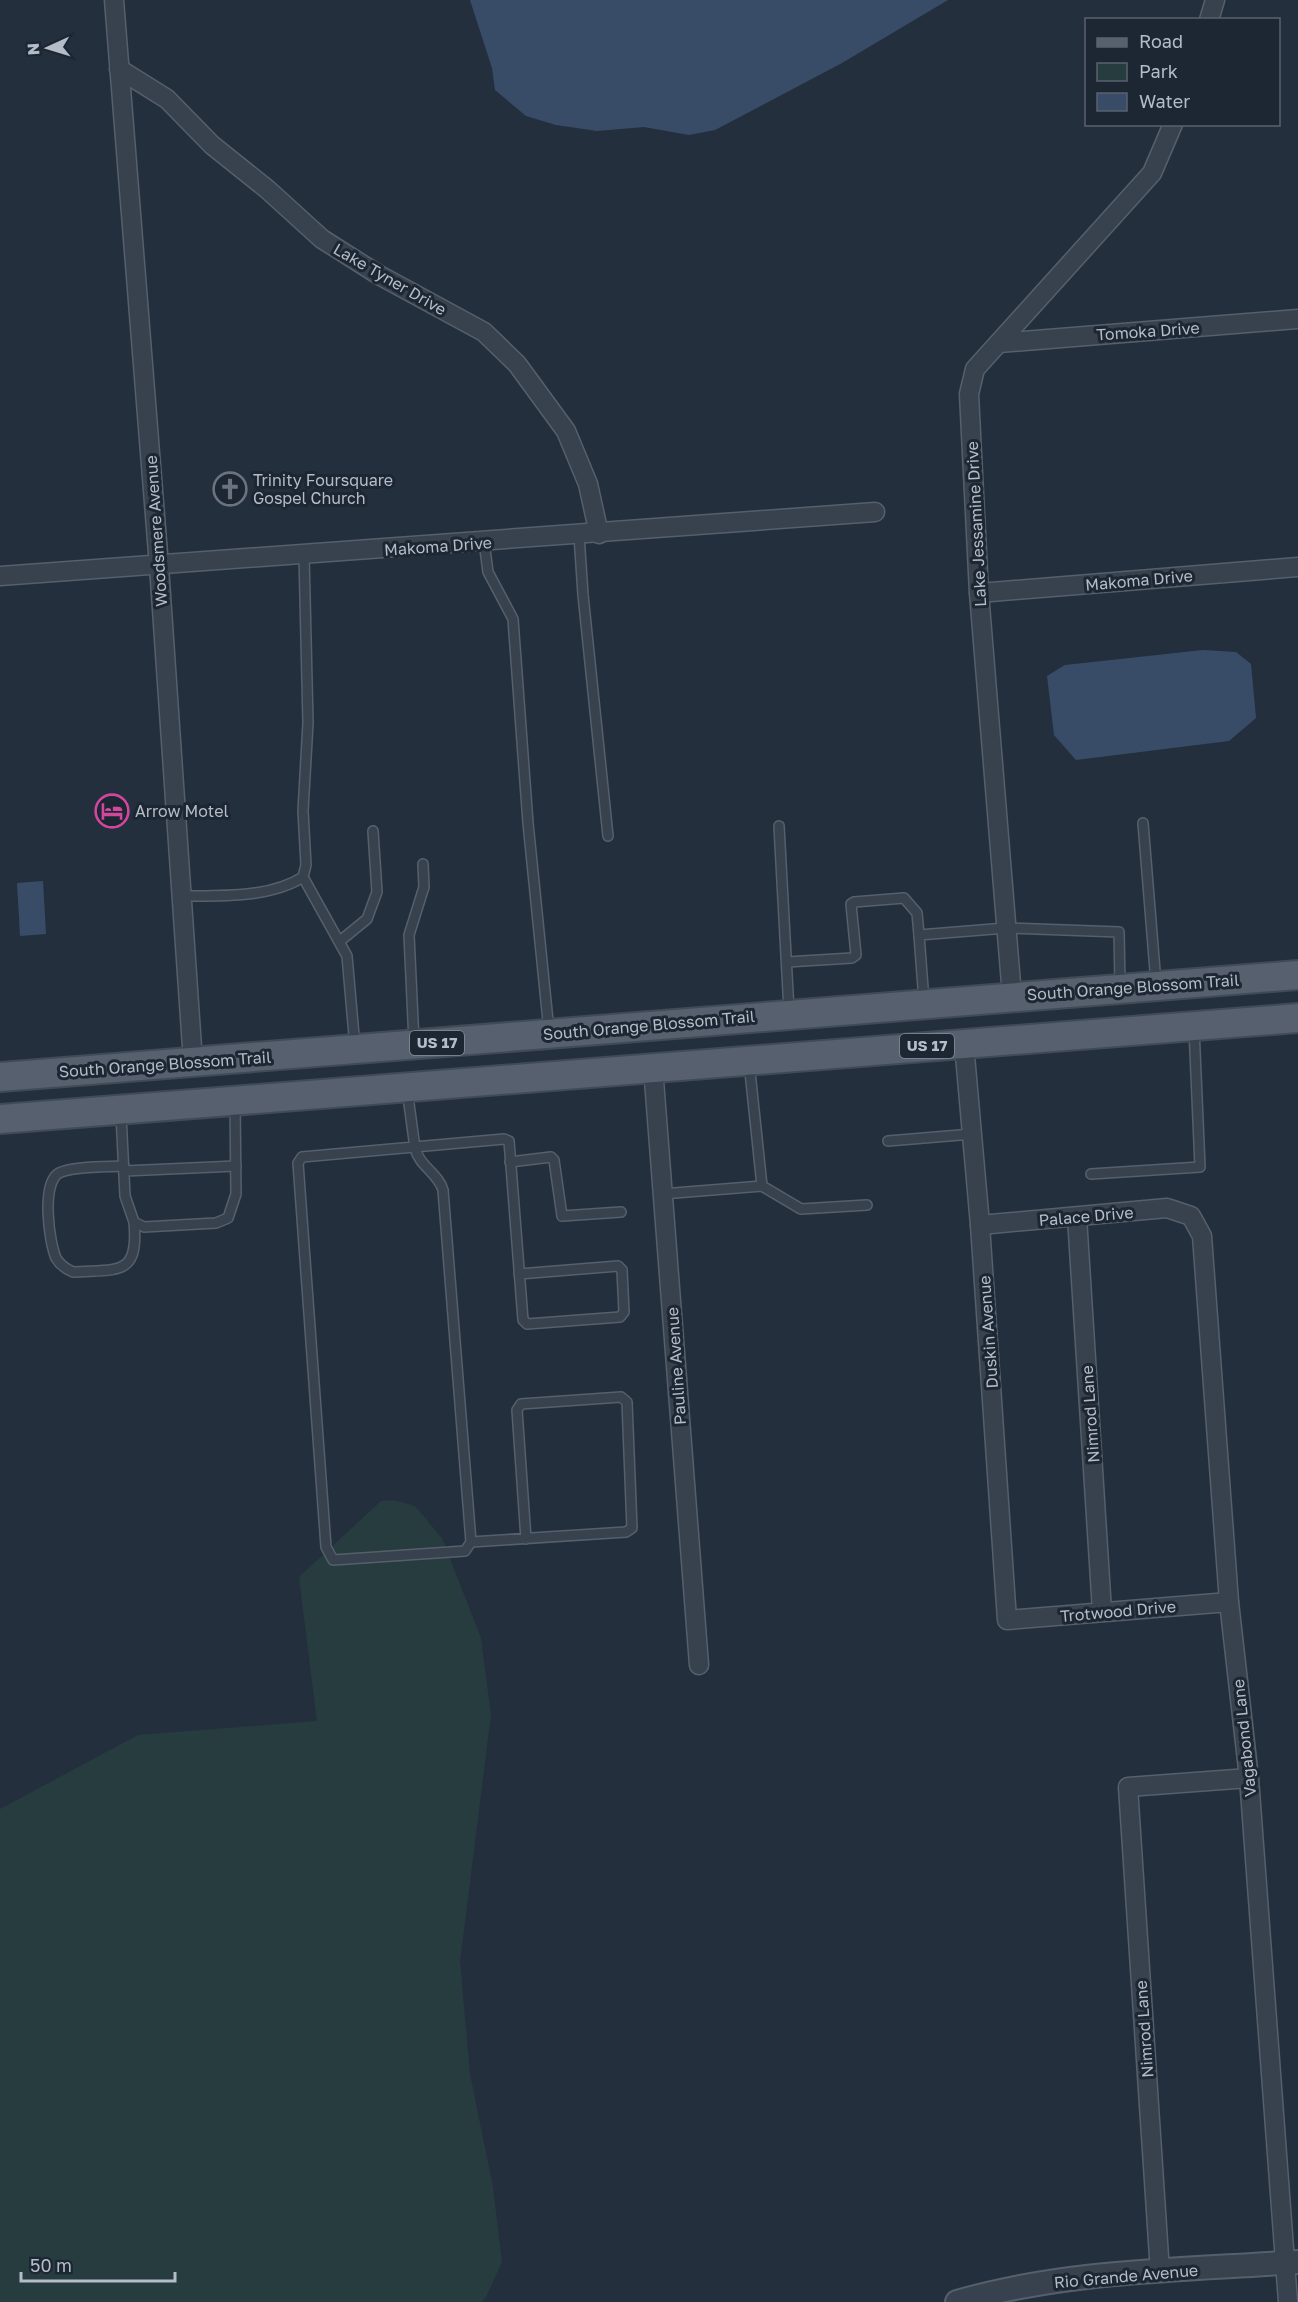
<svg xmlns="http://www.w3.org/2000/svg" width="1298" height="2302" font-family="'Golos Text',sans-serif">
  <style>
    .green { fill: #263c3f }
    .water { fill: #394c67 }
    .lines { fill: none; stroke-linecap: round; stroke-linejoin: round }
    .service-casing { stroke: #565f6c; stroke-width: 12 }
    .minor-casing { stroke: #565f6c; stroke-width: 21 }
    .tertiary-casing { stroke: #565f6c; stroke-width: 26 }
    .primary-casing { stroke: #414a57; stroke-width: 32 }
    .service { stroke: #38414e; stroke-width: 9 }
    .minor { stroke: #38414e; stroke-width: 18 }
    .tertiary { stroke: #38414e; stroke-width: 22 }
    .primary { stroke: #56606e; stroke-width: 28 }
    .labels { text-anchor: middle; stroke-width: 6; stroke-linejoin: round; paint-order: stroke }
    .shield { fill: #1d2633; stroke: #878f9c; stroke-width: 1.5 }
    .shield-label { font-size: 15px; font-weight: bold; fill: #b4bcc9 }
    .street-label { font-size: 16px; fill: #b4bcc9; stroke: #1d2633 }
    .poi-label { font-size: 16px; fill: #b4bcc9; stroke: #1d2633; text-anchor: start }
  </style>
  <rect width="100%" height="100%" fill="#242f3e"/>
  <path class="green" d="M394,1500l21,6 27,32 39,100 10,77 -31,246 10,113 23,113 9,75 -16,35 -4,5h-482v-493l138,-74 179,-14 -18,-144 82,-76z"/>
  <g class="water">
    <path d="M470,0h478l-106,63 -127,67 -26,5 -45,-8 -47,4 -41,-6 -30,-9 -31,-26 -3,-22z"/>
    <path d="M1203,650l33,2 15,12 5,54 -27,23 -153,19 -22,-25 -7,-59 18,-11z"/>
    <path d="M43,881l3,53 -26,2 -3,-53z"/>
  </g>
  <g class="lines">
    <g class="service-casing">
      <g id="service">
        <path d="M579,535l4,60 25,241"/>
        <path d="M484,542l4,30 25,47 15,204 21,208"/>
        <path d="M1143,823l13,160"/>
        <path d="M779,826l10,185"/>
        <path d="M303,877l44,79 8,91"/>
        <path d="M182,896c38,0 88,2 121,-19l3,-12 -3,-54 5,-88 -4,-168"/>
        <path d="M340,941l27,-22 10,-27 -4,-61"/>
        <path d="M787,962l65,-4 4,-3 -5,-51 3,-2 50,-4 13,15 2,22"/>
        <path d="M924,1001l-5,-66 87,-7 113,4 1,53"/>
        <path d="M414,1042l-5,-107 15,-48 -1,-23"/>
        <path d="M749,1062l13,124"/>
        <path d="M407,1089l8,59c4,18 23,25 28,42l28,352 -6,9 -132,9 -7,-13 -28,-384 4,-6 202,-18 5,2 14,179 4,4 93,-7 4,-5 -2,-42 -4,-4 -99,8"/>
        <path d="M121,1114l4,82 9,26 10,5 72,-4 12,-5 8,-24 -1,-91"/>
        <path d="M888,1141l84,-7"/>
        <path d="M510,1162l41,-5 3,3 8,56 59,-4"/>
        <path d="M124,1166c-16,1 -52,0 -65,7 -18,10 -10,69 -3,85 4,7 10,11 17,14 45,-3 66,5 61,-50"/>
        <path d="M124,1171l112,-5"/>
        <path d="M1091,1174l109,-7 -6,-139"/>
        <path d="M662,1194l100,-8 39,23 66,-4"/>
        <path d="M471,1542l155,-10 6,-4 -5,-126 -6,-5 -100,7 -4,6 9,129"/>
      </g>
    </g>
    <g class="minor-casing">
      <g id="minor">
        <path d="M114,0l45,566 34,496"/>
        <path d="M1209,20l6,-20"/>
        <path d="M119,69l48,30 45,46 55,44 55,50 57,36 105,57 33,32 49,67 22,53 11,50"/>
        <path d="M999,343l299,-24"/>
        <path d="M0,576l875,-64"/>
        <path d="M979,593l319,-26"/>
        <path d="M1012,996l-33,-403 -10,-199 6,-25 177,-196 21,-49"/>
        <path d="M964,1044l16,181 27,395 222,-18"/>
        <path d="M653,1067l46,598"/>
        <path d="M1077,1217l25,394"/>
        <path d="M980,1225l187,-17 24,8 11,20 27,366 20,176 39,524"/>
        <path d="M1160,2272l-32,-485 121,-9"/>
      </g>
    </g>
    <g class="tertiary-casing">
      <path id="tertiary" d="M957,2302c109,-32 228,-32 341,-40"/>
    </g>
    <g class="primary-casing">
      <g id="primary">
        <path d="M0,1077l1298,-102"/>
        <path d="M0,1119l1298,-101"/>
      </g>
    </g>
    <use href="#service" class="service"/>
    <use href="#minor" class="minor"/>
    <use href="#tertiary" class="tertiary"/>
    <use href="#primary" class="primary"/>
  </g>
  <defs>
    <g id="church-ring" transform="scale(1.725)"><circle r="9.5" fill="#1d2633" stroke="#6b7280" stroke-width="1.5"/><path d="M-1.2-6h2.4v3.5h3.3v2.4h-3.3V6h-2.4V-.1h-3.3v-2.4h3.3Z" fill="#6b7280"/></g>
    <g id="hotel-ring" transform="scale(1.725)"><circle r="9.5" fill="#1d2633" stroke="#d1479c" stroke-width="1.5"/><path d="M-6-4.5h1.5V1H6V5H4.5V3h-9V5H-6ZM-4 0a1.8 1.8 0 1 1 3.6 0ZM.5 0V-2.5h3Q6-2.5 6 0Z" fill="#d1479c"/></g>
  </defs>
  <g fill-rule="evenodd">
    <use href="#church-ring" x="230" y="489"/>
    <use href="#hotel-ring" x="112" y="811"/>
  </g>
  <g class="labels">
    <g class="shield">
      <rect x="410" y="1031" width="54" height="24" rx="4.5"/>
      <rect x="900" y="1034" width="54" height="24" rx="4.5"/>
    </g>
    <g class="shield-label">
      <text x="437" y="1048">US 17</text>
      <text x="927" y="1051">US 17</text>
    </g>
    <g class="street-label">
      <text transform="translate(390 279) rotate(30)" y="6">Lake Tyner Drive</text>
      <text transform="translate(1148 331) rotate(-4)" y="6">Tomoka Drive</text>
      <text transform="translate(976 524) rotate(-93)" y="6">Lake Jessamine Drive</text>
      <text transform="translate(156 531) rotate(-94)" y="6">Woodsmere Avenue</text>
      <text transform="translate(438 546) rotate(-4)" y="6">Makoma Drive</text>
      <text transform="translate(1139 580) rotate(-5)" y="6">Makoma Drive</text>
      <text transform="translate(1133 987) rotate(-4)" y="6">South Orange Blossom Trail</text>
      <text transform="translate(649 1025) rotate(-5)" y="6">South Orange Blossom Trail</text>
      <text transform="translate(165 1064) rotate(-4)" y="6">South Orange Blossom Trail</text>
      <text transform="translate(1086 1216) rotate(-5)" y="6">Palace Drive</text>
      <text transform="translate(988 1332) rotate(-94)" y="6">Duskin Avenue</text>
      <text transform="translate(676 1366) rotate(-94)" y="6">Pauline Avenue</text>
      <text transform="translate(1090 1414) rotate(-94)" y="6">Nimrod Lane</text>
      <text transform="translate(1118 1611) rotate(-5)" y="6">Trotwood Drive</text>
      <text transform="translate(1244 1738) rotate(-96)" y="6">Vagabond Lane</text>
      <text transform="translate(1144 2029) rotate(-94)" y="6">Nimrod Lane</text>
      <text transform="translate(1126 2276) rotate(-5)" y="6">Rio Grande Avenue</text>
    </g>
    <g class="poi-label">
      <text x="253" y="486">Trinity Foursquare<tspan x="253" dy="18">Gospel Church</tspan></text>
      <text x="135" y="817">Arrow Motel</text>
    </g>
  </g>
  <rect x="1085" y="18" width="195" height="108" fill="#1d2633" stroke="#59626f" stroke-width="1.5"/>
  <rect x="1097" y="38" width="30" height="9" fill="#56606e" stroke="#59626f" stroke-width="1.5"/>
  <text x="1139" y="48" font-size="18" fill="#b4bcc9">Road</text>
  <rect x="1097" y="63" width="30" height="18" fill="#263c3f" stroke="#59626f" stroke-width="1.5"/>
  <text x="1139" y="78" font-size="18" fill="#b4bcc9">Park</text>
  <rect x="1097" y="93" width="30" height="18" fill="#394c67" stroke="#59626f" stroke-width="1.5"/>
  <text x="1139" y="108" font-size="18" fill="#b4bcc9">Water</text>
  <g transform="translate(48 48) rotate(266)" stroke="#1d2633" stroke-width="4.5" paint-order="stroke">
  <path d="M0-4.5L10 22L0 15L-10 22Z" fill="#b4bcc9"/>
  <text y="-9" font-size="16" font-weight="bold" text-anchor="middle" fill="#b4bcc9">N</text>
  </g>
  <path d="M21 2272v9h154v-9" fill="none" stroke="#b4bcc9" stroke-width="3"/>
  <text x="30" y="2272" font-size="18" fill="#b4bcc9" stroke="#1d2633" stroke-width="4.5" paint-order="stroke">50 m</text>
</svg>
